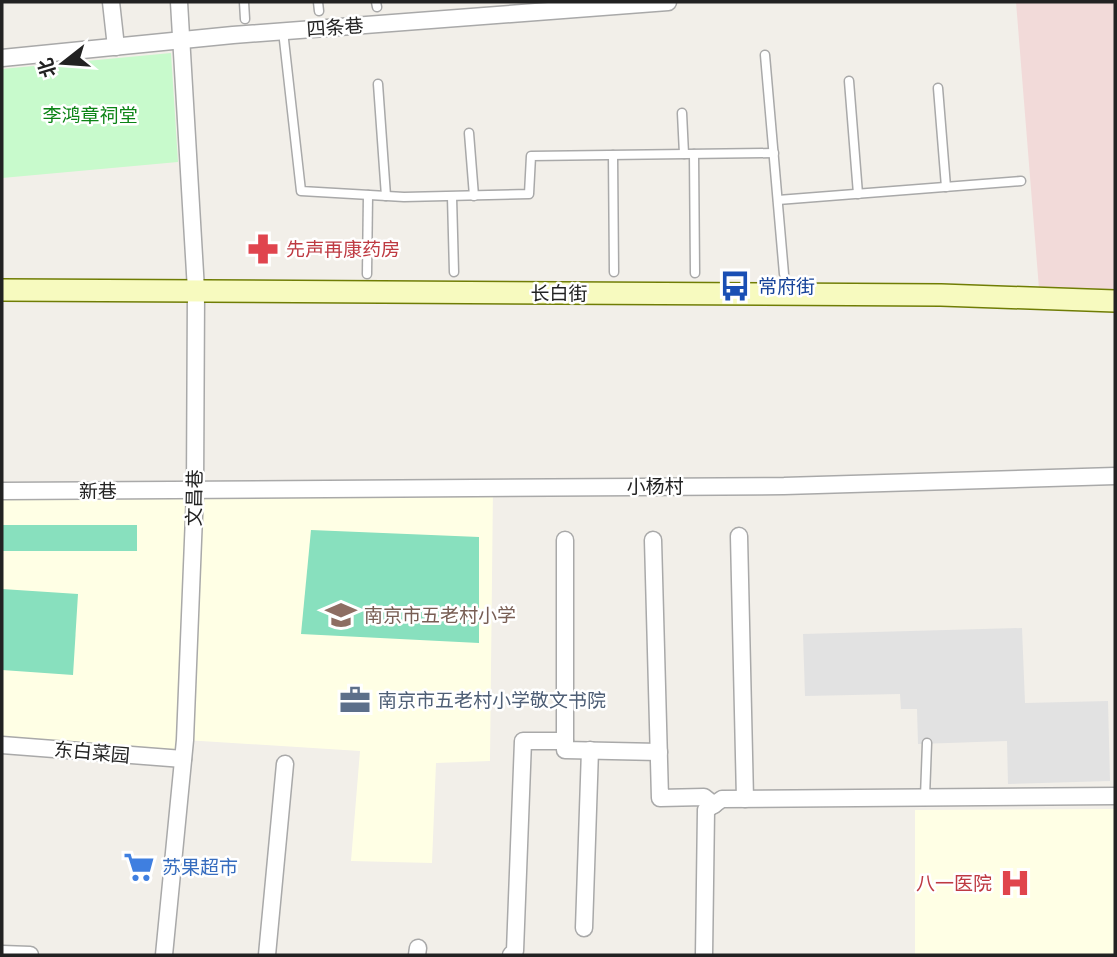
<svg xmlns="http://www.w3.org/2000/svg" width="1117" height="957" font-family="'Nunito Sans','Noto Sans SC',sans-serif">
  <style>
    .commercial { fill: #f2dad9 }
    .education { fill: #ffffe5 }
    .park { fill: #c8facc }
    .pitch { fill: #88e0be }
    .parking { fill: #e2e2e2 }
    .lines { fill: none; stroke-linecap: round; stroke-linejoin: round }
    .lane-casing { stroke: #a9a9a9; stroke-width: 11 }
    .street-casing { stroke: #a9a9a9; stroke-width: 19 }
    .secondary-casing { stroke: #707d05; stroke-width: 24 }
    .lane { stroke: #fff; stroke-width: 8 }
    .street { stroke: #fff; stroke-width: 16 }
    .secondary { stroke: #f7fabf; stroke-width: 21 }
    .labels { text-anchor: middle; stroke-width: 5; stroke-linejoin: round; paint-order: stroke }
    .street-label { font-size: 19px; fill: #222; stroke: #fff }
    .park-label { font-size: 19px; fill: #0c8416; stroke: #fff }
    .health-label { font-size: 19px; fill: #be3a42; stroke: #fff; text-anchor: start }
    .transit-label { font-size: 19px; fill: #164399; stroke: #fff; text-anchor: start }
    .education-label { font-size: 19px; fill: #785e54; stroke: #fff; text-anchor: start }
    .service-label { font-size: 19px; fill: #4e5e75; stroke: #fff; text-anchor: start }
    .shop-label { font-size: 19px; fill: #366cbe; stroke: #fff; text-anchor: start }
  </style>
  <rect width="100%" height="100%" fill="#f2efe9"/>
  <path class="commercial" d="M1016,2h99v299h-75z"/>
  <g class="education">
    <path d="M493,487l-3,274 -54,2 -4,100 -81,-2 9,-110 -175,-11 -2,19 -181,-14v-254z"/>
    <path d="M1115,809v146h-200v-145z"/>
  </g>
  <path class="park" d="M171,53l7,109 -176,16v-109z"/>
  <g class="pitch">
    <rect x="2" y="525" width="135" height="26"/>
    <path d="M311,530l168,7v106l-178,-9z"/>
    <path d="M2,589l76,5 -5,81 -71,-5z"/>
  </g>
  <path class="parking" d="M1022,628l3,75 83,-2 2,80 -102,3 -1,-43 -89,3 -1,-35h-16l-1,-15 -95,2 -2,-62z"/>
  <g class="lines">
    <g class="lane-casing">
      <g id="lane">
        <path d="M244,2l1,17"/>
        <path d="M318,2l1,9"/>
        <path d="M376,2l1,5"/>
        <path d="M283,31l18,160 103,6 125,-3 2,-38 243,-3"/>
        <path d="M765,55l19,219"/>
        <path d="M849,81l9,113"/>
        <path d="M378,84l8,112"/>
        <path d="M938,88l8,99"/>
        <path d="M682,113l2,41"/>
        <path d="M469,133l5,63"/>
        <path d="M694,154l1,119"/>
        <path d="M613,155l1,117"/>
        <path d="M452,197l2,75"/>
        <path d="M778,200l243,-19"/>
        <path d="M367,274l1,-79"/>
        <path d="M925,797l2,-54"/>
      </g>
    </g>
    <g class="street-casing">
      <g id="street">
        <path d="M111,2l5,45"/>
        <path d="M2,58l231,-23 435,-33"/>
        <path d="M2,491l782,-5 331,-10"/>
        <path d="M739,536l6,263"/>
        <path d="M565,540v210l94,2"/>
        <path d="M653,540l7,258 44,-1 10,8"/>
        <path d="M2,745l181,14"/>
        <path d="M584,928l6,-178"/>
        <path d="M2,954l28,1"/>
        <path d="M164,955l21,-215 10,-249 1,-201 -17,-288"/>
        <path d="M267,955l18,-191"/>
        <path d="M417,955l1,-7"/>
        <path d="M511,955l4,-4 8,-210h42"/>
        <path d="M704,955l2,-145 16,-11 393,-3"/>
      </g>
    </g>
    <g class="secondary-casing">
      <path id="secondary" d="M2,290l939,5 174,6"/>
    </g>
    <use href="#lane" class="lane"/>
    <use href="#street" class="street"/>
    <use href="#secondary" class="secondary"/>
  </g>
  <defs>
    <g id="pharmacy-bare" transform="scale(2.415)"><path d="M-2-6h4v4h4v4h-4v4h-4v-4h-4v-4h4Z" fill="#e0444e" stroke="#fff" stroke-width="2.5" paint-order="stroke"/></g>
    <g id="bus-bare" transform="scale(2.415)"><path d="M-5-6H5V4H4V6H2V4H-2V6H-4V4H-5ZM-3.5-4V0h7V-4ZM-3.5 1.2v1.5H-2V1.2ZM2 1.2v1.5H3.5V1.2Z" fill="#1a4fb4" stroke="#fff" stroke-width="2.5" paint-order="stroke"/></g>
    <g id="school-bare" transform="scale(2.415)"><path d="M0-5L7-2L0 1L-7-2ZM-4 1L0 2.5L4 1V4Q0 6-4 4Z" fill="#8d6e63" stroke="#fff" stroke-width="2.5" paint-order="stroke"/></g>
    <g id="office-bare" transform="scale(2.415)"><path d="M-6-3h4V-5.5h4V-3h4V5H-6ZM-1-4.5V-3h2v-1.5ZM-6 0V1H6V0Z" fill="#5c6f8a" stroke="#fff" stroke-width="2.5" paint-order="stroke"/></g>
    <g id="supermarket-bare" transform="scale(2.415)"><path d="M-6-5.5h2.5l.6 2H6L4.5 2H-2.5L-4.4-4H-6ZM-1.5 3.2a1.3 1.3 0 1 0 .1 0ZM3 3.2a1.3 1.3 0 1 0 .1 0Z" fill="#3f7fe0" stroke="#fff" stroke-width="2.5" paint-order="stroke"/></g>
    <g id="hospital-bare" transform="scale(2.415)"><path d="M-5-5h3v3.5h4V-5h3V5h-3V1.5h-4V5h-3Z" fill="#e0444e" stroke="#fff" stroke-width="2.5" paint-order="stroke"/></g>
  </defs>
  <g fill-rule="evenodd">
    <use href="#pharmacy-bare" x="263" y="249"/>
    <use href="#bus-bare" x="735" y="286"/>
    <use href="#school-bare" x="341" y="615"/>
    <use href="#office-bare" x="355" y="700"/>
    <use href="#supermarket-bare" x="139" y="867"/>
    <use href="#hospital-bare" x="1015" y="883"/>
  </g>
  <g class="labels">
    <g class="street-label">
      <text transform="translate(335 27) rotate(-4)" y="7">四条巷</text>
      <text x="559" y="300">长白街</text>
      <text x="655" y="493">小杨村</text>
      <text x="98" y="498">新巷</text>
      <text transform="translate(194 498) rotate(-89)" y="7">文昌巷</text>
      <text transform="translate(92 752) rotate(5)" y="7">东白菜园</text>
    </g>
    <g class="park-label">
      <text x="90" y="122">李鸿章祠堂</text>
    </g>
    <g class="health-label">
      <text x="286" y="256">先声再康药房</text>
      <text x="992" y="890" text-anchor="end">八一医院</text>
    </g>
    <g class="transit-label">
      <text x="758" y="293">常府街</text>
    </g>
    <g class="education-label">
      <text x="364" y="622">南京市五老村小学</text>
    </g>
    <g class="service-label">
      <text x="378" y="707">南京市五老村小学敬文书院</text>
    </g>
    <g class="shop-label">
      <text x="162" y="874">苏果超市</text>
    </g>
  </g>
  <rect width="1117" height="957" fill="none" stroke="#222222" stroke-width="7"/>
  <g transform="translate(63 63) rotate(253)" stroke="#ffffff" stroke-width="5" paint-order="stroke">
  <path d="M0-5L12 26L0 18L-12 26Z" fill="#222222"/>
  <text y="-10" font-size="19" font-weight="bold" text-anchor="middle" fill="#222222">北</text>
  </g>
</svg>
